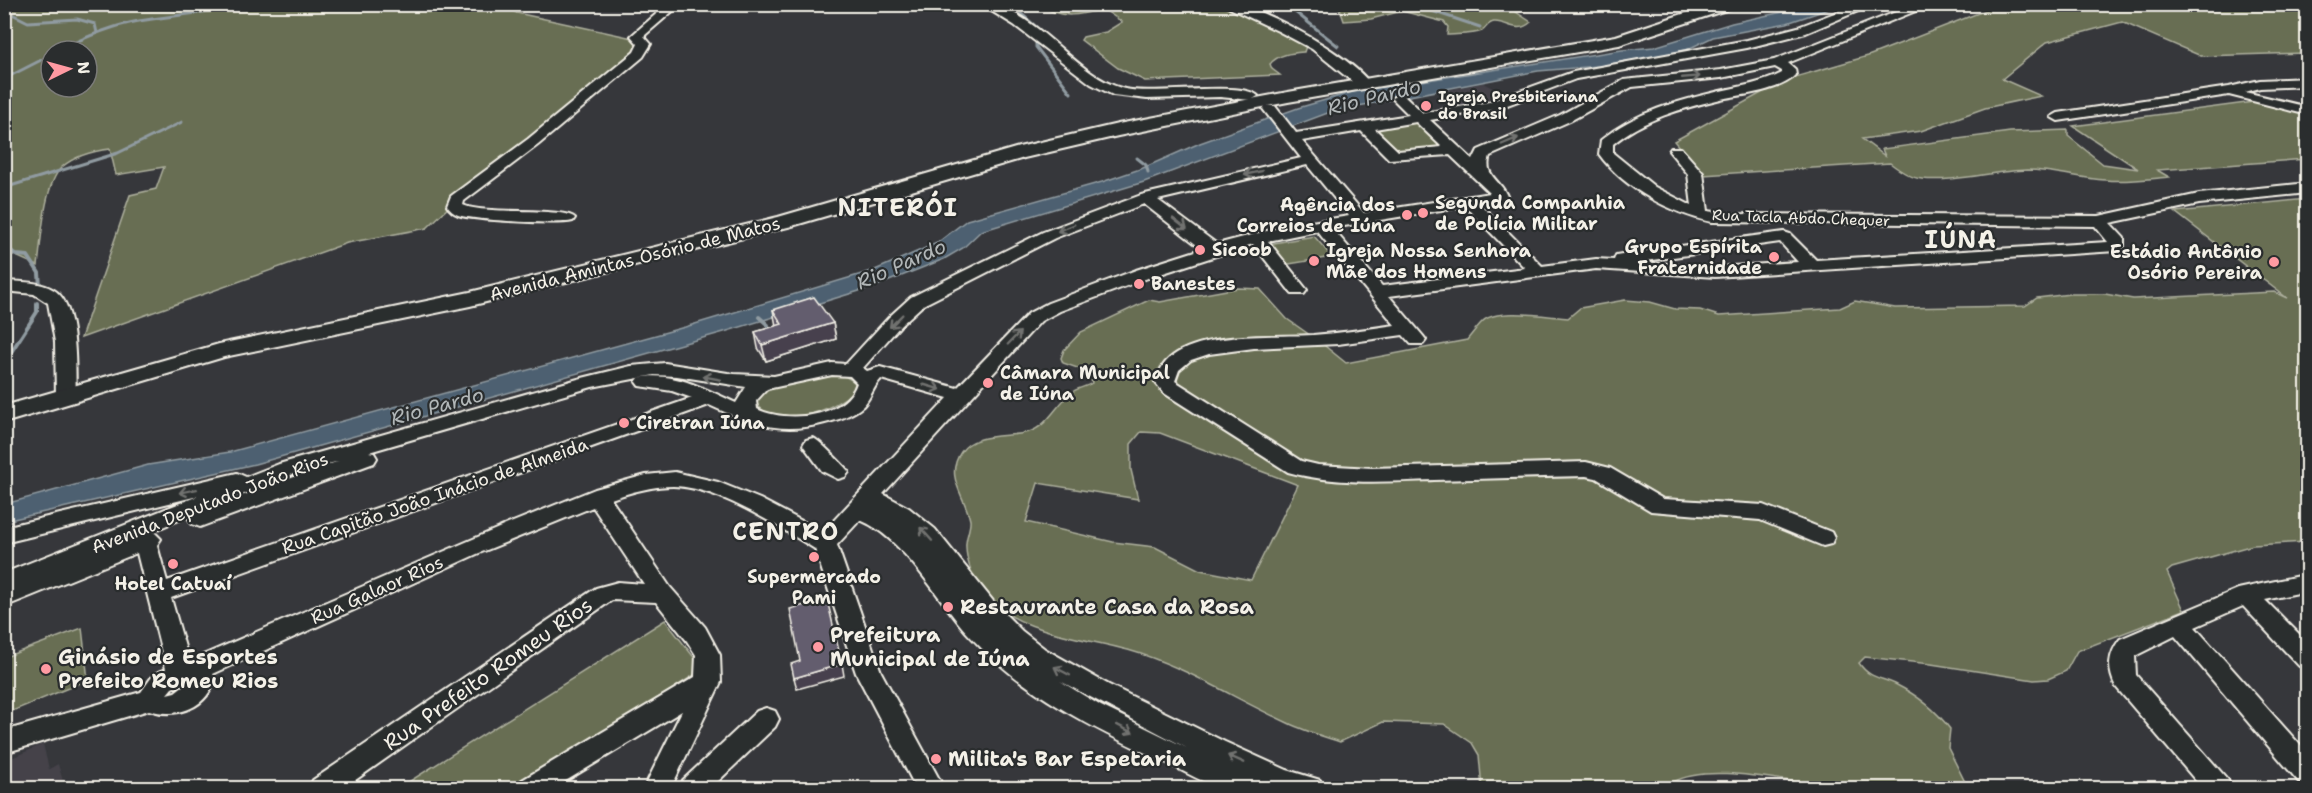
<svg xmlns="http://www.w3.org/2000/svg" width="2312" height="793" font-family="'Shantell Sans',sans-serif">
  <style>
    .built { fill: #44424a }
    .green { fill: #686e53; stroke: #aeb09e; stroke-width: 1.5; fill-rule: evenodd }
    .water { fill: #4e6171; stroke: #909ba1; stroke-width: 1.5 }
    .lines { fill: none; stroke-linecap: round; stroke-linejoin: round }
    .stream-far1 { stroke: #909ba1; stroke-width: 3 }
    .stream { stroke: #909ba1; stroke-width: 4 }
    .minor-casing { stroke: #f4f1e8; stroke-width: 4 }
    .major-casing { stroke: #f4f1e8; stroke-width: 4 }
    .minor { fill: #2a2d2e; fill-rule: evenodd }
    .major { fill: #2a2d2e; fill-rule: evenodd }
    .wall { fill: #56505f; stroke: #f4f1e8; stroke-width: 1.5 }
    .shaded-wall { fill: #46414d; stroke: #f4f1e8; stroke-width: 1.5 }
    .building { fill: #645d6e; stroke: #f4f1e8; stroke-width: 1.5 }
    .oneway { stroke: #71726f }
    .poi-dot { fill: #ff9aa2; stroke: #2a2d2e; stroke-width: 2 }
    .labels { text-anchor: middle; stroke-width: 4.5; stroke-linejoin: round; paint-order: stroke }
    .far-poi-label { font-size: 15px; font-weight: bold; fill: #f4f1e8; stroke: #2a2d2e; text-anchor: start }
    .far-street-label { font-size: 15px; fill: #f4f1e8; stroke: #2a2d2e }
    .poi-label { font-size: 18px; font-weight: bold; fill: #f4f1e8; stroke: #2a2d2e; text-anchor: start }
    .street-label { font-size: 18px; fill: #f4f1e8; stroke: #2a2d2e }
    .water-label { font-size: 20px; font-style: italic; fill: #b2b7b8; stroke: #2a2d2e }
    .near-poi-label { font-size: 21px; font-weight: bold; fill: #f4f1e8; stroke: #2a2d2e; text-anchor: start }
    .near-street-label { font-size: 21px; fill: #f4f1e8; stroke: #2a2d2e }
    .district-label { font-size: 24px; font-weight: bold; letter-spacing: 1.5px; fill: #f4f1e8; stroke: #2a2d2e }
  </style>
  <rect width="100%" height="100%" fill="#36373b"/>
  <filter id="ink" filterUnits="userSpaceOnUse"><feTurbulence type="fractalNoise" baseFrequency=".0167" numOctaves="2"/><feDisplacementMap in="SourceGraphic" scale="12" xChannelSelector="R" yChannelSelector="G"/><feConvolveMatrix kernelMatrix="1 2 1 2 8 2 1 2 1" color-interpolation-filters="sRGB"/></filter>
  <g filter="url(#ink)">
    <g class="built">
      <path d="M1483,83l28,15 -52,9 -16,-16z"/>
      <path d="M43,744l6,25 9,-5 7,24h-60v-27z"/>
    </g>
    <g class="green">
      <path d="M2208,4l58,5 41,-2v46l-106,3 -79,-34 -75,20 -45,37 39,17 -56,12 -64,23 -59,8 23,17 -3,-7 128,-17 58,-2v6l35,28 35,5 -65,-43 188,-25 46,12v46l-150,11 12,7c-22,2 -43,5 -64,3 -27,-2 -51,-10 -78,-10 -35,1 -69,12 -105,9 -12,-1 -23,-9 -32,-16l-187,12 -29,-34 111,-61 83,-24 131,-51z"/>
      <path d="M4,5h496l17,8 111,24 21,7 -194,157 -28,27 -80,15 -266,95 49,-143 26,-6 8,-22 -48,8 -6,-26c-17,2 -34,6 -48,18 -18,16 -21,75 -24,99l-33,-15zM51,51h36v36h-36z"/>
      <path d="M1040,5h204l41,19 21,22 -2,6c-12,1 -26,2 -34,12l2,5 8,6 -135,6 -27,-13 -37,-28 2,-3 23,-5 16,-10 -19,-13c-22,6 -43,11 -63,-4z"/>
      <path d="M1333,5h232l-49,7 15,10c-14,13 -24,-1 -37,0 -7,1 -7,6 -12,9 -9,4 -25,3 -35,4l1,-8 -4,-5 -42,-11 -31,8 -27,2 -4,-12z"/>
      <path d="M1418,121l27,27 -49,7 -24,-26z"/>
      <path d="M2307,199v343l-54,3 -81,23 -5,4 17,38 -107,41 -11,20 -18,8 -14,1 -103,-16 -66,-7 -6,6c10,15 20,14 36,21 22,11 41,26 55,45l-2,19 20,40c-40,0 -80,2 -119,0 -48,-1 -135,-28 -176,-6l-2,6h-189l-3,-33 -7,-12 -28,-19 -61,-2 -43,20c-18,-6 -35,-11 -52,-19 -53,-24 -103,-57 -160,-73 -46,-13 -113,-17 -145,-57 -9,-12 -17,-32 -17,-46 -1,-9 5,-19 4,-27 -5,-25 -26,-43 -9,-68 13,-20 48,-14 68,-20 19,-6 27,-27 43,-40 5,-4 14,-5 20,-9l-3,-11 -26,-9 -2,-5 3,-8 17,-18 68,-32 11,2 78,-14 22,1 27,30 33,23 26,21 121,-23c5,-6 10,-13 15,-18 14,-15 67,-5 86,-4l12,-10 45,-8 25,2 25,7 25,1 19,6 121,-8 15,-7 40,7 130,-2 12,-8 33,-4h35l28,5 141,-7 13,6 -112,-86zM1141,432l19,1 138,52 -47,95 -51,-10 -45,-23 -42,-5 -87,-20 12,-39 100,16 -7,-29v-26z"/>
      <path d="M1314,236l18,21 -49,8 -15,-21z"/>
      <path d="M843,375l12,7 -1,8c-17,20 -79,42 -97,14l2,-7c14,-15 64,-21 84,-22z"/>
      <path d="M665,620l38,49 -180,119h-124z"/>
      <path d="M82,628l6,52 -83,34v-57z"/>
    </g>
    <path class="water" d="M1814,5h27l-54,18 -74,14 -27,13 -23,5 -64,11 -61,5 -205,40 -189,71 -163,49 -18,17 -19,11 -65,26 -155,47 -469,132 -250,57v-17l143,-39 82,-13 455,-125 190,-57 62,-27 30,-23 135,-38 41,-14 57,-25 98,-35 58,-17 266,-41 32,-3 78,-24z"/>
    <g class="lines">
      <g class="stream-far1">
        <path d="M1010,4l33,29 -1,3"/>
        <path d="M1285,4l53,42"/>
        <path d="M1420,4l12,7 48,16"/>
        <path d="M4,10l24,12 49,-3 18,5 2,9"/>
        <path d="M1036,40v7l35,46"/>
        <path d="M57,51c26,-13 53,-25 82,-30 34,-6 67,-7 100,-17"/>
        <path d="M4,79l47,-24"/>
        <path d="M1137,158l9,7 2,7"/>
        <path d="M4,188l114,-35 64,-31"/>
      </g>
      <g class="stream">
        <path d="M4,245l12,10 12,1 11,17 1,14"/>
        <path d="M759,317l9,8"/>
        <path d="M4,363l33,-51v-9"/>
      </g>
      <g class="minor-casing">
        <g id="minor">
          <path d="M659,4h12l3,6 -30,26 7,8 -8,13 -105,88 -74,56 -1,4c20,10 103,2 112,13l-2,3c-16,4 -100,-1 -115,-6 -5,-2 -8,-5 -11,-9l4,-10 77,-57 106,-87 4,-8 -7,-8 31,-27z"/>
          <path d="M980,4c53,0 91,69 141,84 28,9 121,-8 137,8l-7,4 -31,-3 -73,2 -34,-4 -22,-11 -77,-59z"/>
          <path d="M1221,4c5,0 12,0 18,1 37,10 108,49 132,79l-2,3h-10l-47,-38 -34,-18z"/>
          <path d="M1858,4h17l-69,29 -59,15 -171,31 -79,30 -67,11 43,40 5,-10 82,-35 64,-35 97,-10 53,-10 142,-56h17l-145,59 7,6 1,6c-15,16 -55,20 -75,24 -38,9 -78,20 -108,45v9l42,34 37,19 -4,-32 -19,-23 2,-3h10l22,25 5,38 21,3 370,2 100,-22 109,-11v10l-109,11 -89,19 14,15v8l-8,5 -401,26 -119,-8 -207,27 34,40 3,4 -3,4h-12l-8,-9 -65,9 -84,4 -45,6 -18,6 -12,10 -4,11 126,80 17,4 54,3 214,-6 24,6 53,31 100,6 68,27 3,6 -3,6 -8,2 -63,-26 -109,-9 -55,-33 -10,-2c-51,1 -101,3 -152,4 -49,2 -99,5 -146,-8l-124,-79 -9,-11c5,-13 9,-21 22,-29 35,-21 96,-16 136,-18 27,-2 55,-6 82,-10l-78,-94 -49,10 39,49 -3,4h-12l-39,-50 -105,34 -88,33 -19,10 -158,173 26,14 26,21 62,77 25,25 23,18 64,36 116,57 62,28 33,10 3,8h-50l-12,-5 2,5c-12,0 -28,3 -40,0 -18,-4 -38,-16 -54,-24 -72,-34 -147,-70 -201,-130 -32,-36 -64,-96 -108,-114l-23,25 44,127 63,116h-28l-60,-115 -41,-124c-38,-23 -96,-62 -142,-63 -21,0 -42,6 -62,13l59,88 35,40 15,28 1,27 -50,106h-27l38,-77 -128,77h-36l4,-8 173,-103 1,-22 -9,-14 -31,-39 -44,-2 -268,188h-35l4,-8 283,-192 22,-6 26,2 -51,-77 -116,47 -264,120 2,3c-6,31 -39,42 -66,33l-145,43v-22l137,-39 13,-18 12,-5 -29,-116 -133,54v-34l194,-77 -194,47v-16l233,-54 9,4 33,-13 299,-85 53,-13 34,-3 69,11 40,2 58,-13 14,1 43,-47 22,-20 132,-65 98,-37 160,-37 -38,-49 2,-3h10l21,27 113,-18 -17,-17 7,-4 5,1 19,18 66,-11 84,-30 174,-32 51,-13zM1775,67l7,4v2c-19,10 -40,13 -62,18 -42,10 -85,21 -119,49l-2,14c25,35 72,59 113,68l383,4 13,16 -292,18 -26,-26 -6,-2 -162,22 -6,1 -2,5 -18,-1 -54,7 -62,-62 24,-5 3,-3c-6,-16 -24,-20 -17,-40l80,-35 62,-34 89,-9zM1416,122l26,25 -44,4 -23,-22zM1361,131l28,28 61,-4 40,38 -126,20 -62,-72zM1307,165l42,51 -63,10 -69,18 -59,-44zM1144,204l58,45 -66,21 -88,33 -19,10 -72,75 -77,-21 -13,4 -4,-3 38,-43 22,-20 132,-67zM1465,206l60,62 -143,18 -50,-58zM1780,242l18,20 -83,5 -77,-5zM654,375l23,1 69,11 -10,16c-28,-13 -65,-33 -97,-25l-3,4 3,4 33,5 20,7 -525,183 -10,-36 4,-6 -8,-8 38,-16 -2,4 3,5 8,3 8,-3 166,-61 3,-5 -3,-5 -5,-1 223,-65zM832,375l18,1 7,7c-12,36 -71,40 -100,26l-1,-8 11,-12zM881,379l67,19 -125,134 -63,-33 -42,-17 -43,-10 -29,3 -51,14 -87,35 -319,137 -18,-63 538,-193c41,19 72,30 116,18 13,-3 28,-8 38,-17 8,-8 10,-19 18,-27zM339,461l-117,42 71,-29zM189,681l-14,11 -8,2 5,-6zM1060,681l127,67 -86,-42z"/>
          <path d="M2308,78v8l-48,2 -15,4 63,15v8l-79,-20 -171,26 -7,-4 7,-4 171,-26 31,-7z"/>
          <path d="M4,281c17,1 36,0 50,9 25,15 21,80 22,106l-3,4h-14l-3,-4 -1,-54 -7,-39 -14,-9 -30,-3z"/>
          <path d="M813,438c6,2 31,28 36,34l-4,5 -7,2 -16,-8 -19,-26 3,-5z"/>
          <path d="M2308,574v17l-43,9 43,43v25l-9,-2 -56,-60 -48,21 113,127v30l-10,-3 -123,-145 -40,20 1,19 92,105 4,8h-30l-86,-101c-9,-18 -8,-32 4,-48l118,-50z"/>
          <path d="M766,708l9,3 4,8 -4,8 -64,61h-31l3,-8 74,-69z"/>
        </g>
      </g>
      <g class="major-casing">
        <path id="major" d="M1713,4h24l-2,3 -116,38 -331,57 -170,34 -94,22 -232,68 -322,80 -246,51 -220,66v-17l215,-62 251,-52 308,-75 241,-70 99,-23 170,-32 328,-56z"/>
      </g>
      <use href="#minor" class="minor"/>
      <use href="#major" class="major"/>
    </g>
    <path class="wall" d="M773,310l60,13 3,16 -70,22 -8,-13 -3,-16 21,-6z"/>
    <g class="shaded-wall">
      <path d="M833,323l3,16 -70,22 -4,-16z"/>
      <path d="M842,664l2,12 -47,13 -3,-11z"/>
    </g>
    <g class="building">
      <path d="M814,297l19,26 -71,22 -7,-13 27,-8 -9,-14z"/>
      <path d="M827,599l15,65 -48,14 -3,-14 9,-3 -10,-52z"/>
    </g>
    <defs><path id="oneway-shaft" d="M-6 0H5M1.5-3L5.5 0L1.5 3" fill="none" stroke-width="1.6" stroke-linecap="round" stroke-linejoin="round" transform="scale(1.5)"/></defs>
    <g class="oneway">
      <use href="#oneway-shaft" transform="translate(1691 77) rotate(-5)"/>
      <use href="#oneway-shaft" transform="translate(1510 141) rotate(-23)"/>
      <use href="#oneway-shaft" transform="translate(1253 173) rotate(167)"/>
      <use href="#oneway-shaft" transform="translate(1180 224) rotate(38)"/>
      <use href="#oneway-shaft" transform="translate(1066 228) rotate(157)"/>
      <use href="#oneway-shaft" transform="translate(896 321) rotate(135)"/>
      <use href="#oneway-shaft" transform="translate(1014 338) rotate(-46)"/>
      <use href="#oneway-shaft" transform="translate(712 378) rotate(-169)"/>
      <use href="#oneway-shaft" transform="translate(932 387) rotate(16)"/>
      <use href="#oneway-shaft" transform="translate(188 491) rotate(168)"/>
      <use href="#oneway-shaft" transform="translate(926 534) rotate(-132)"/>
      <use href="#oneway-shaft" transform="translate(1062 671) rotate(-152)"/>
      <use href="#oneway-shaft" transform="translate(1125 729) rotate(27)"/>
      <use href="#oneway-shaft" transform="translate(1236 759) rotate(-156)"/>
    </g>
  </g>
  <g class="poi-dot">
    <circle cx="1426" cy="106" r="6"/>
    <circle cx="1423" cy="213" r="6"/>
    <circle cx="1407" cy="215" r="6"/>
    <circle cx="1200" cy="250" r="6"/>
    <circle cx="1774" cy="257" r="6"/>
    <circle cx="1314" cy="261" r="6"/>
    <circle cx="2274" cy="262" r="6"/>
    <circle cx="1139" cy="284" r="6"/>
    <circle cx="988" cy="383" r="6"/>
    <circle cx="624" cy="423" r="6"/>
    <circle cx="814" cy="557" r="6"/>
    <circle cx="173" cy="564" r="6"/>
    <circle cx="948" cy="607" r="6"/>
    <circle cx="818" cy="647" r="6"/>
    <circle cx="46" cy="669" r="6"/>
    <circle cx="936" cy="759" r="6"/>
  </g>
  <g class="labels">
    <g class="far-poi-label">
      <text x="1438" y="102">Igreja Presbiteriana<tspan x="1438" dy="17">do Brasil</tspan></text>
    </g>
    <g class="far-street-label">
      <text transform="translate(1801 218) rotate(2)" y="5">Rua Tacla Abdo Chequer</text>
    </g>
    <g class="poi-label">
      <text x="1435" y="209">Segunda Companhia<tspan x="1435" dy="21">de Polícia Militar</tspan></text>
      <text x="1395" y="211" text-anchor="end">Agência dos<tspan x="1395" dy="21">Correios de Iúna</tspan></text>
      <text x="1762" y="253" text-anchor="end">Grupo Espírita<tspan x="1762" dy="21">Fraternidade</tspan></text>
      <text x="1212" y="256">Sicoob</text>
      <text x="1326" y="257">Igreja Nossa Senhora<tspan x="1326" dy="21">Mãe dos Homens</tspan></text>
      <text x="2262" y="258" text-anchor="end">Estádio Antônio<tspan x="2262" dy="21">Osório Pereira</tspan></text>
      <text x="1151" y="290">Banestes</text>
      <text x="1000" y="379">Câmara Municipal<tspan x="1000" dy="21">de Iúna</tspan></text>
      <text x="636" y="429">Ciretran Iúna</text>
      <text x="814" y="583" text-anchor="middle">Supermercado<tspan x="814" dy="21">Pami</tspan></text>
      <text x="173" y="590" text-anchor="middle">Hotel Catuaí</text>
    </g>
    <g class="street-label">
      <text transform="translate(635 259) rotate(-14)" y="6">Avenida Amintas Osório de Matos</text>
      <text transform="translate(435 496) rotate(-19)" y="6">Rua Capitão João Inácio de Almeida</text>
      <text transform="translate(210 503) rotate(-21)" y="6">Avenida Deputado João Rios</text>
      <text transform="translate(377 590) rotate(-24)" y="6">Rua Galaor Rios</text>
    </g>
    <g class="water-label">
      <text transform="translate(1374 97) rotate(-14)" y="7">Rio Pardo</text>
      <text transform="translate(901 264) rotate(-24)" y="7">Rio Pardo</text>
      <text transform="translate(437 406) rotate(-15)" y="7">Rio Pardo</text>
    </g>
    <g class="near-poi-label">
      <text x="960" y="614">Restaurante Casa da Rosa</text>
      <text x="830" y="642">Prefeitura<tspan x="830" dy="24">Municipal de Iúna</tspan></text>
      <text x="58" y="664">Ginásio de Esportes<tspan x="58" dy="24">Prefeito Romeu Rios</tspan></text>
      <text x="948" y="766">Milita's Bar Espetaria</text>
    </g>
    <g class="near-street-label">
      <text transform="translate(488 674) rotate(-35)" y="7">Rua Prefeito Romeu Rios</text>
    </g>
    <g class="district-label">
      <text x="898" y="216">NITERÓI</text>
      <text x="1961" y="248">IÚNA</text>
      <text x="786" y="540">CENTRO</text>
    </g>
  </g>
  <rect width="2312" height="793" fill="none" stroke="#2a2d2e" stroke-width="24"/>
  <rect x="12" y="12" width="2288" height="769" fill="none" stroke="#f4f1e8" stroke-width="2" filter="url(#ink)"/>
  <g transform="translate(69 69) rotate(85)"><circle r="28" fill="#2a2d2e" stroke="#7b7b78" stroke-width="1.5"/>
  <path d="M0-4.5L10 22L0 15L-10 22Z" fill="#ff9aa2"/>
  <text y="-9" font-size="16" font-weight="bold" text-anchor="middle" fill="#f4f1e8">N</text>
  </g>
</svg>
